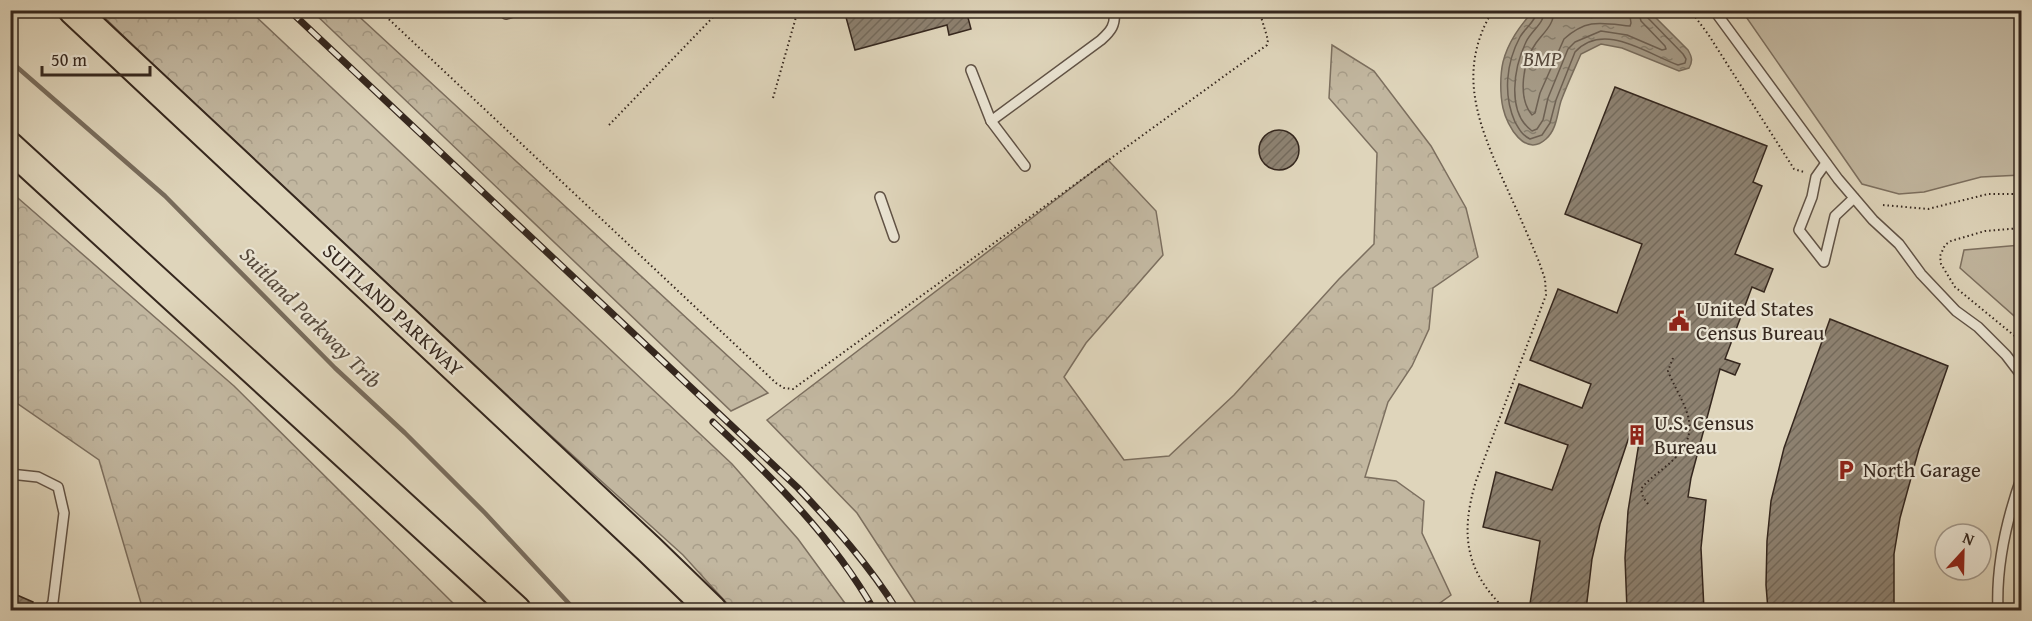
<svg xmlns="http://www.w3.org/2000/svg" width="2032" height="621" font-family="'Gentium Book Plus',serif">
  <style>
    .grass { fill: #c2b7a0; stroke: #7c6f5f; stroke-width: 1.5 }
    .forest { fill: url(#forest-crowns); stroke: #7c6f5f; stroke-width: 1.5 }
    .water { fill: url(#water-ripples); stroke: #786c5c; stroke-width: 1.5 }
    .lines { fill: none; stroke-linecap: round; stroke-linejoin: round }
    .shore { stroke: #6d6052; stroke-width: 1.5 }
    .stream { stroke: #786c5c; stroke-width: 4.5 }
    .building { fill: url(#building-hatch); stroke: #35271e; stroke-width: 1.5 }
    .service-casing { stroke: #605245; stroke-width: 12 }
    .trunk-casing { stroke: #35271e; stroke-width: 32 }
    .path { stroke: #35271e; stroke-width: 2; stroke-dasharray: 1.5 3; stroke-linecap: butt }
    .service { stroke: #eae4d3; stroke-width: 9 }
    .trunk { stroke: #dfd5bb; stroke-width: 28 }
    .rail-casing { stroke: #35271e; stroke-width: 7 }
    .rail { stroke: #eae4d3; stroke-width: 4.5; stroke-dasharray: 14; stroke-linecap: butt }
    .labels { text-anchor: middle; stroke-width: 4.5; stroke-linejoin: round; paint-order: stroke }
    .poi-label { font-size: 21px; fill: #35271e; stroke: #eae4d3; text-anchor: start }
    .street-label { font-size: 21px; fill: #35271e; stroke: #eae4d3 }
    .water-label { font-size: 22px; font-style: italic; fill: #574a3d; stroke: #eae4d3 }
  </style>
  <defs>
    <pattern id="forest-crowns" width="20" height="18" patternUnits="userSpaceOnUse" patternTransform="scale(1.5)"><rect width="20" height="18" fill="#c2b7a0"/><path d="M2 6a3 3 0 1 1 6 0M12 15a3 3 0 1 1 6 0" fill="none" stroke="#a79d89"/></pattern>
    <pattern id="water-ripples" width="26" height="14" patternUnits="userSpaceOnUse" patternTransform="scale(1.5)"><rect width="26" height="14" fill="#a59a86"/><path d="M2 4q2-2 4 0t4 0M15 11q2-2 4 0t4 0" fill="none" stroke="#877e6d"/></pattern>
    <pattern id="building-hatch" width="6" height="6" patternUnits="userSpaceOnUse" patternTransform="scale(1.5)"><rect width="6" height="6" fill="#8d8170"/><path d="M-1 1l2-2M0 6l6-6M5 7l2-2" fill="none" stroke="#746a5b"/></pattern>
  </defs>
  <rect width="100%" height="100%" fill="#dfd5bb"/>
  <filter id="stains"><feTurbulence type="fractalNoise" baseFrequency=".00333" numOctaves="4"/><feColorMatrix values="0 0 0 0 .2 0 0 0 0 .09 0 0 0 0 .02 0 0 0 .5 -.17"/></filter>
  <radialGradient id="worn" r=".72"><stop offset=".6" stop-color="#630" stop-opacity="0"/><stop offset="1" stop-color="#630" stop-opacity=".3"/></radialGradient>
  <g class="grass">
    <path d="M1742,11h279v164l-40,2 -57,15 -25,2 -37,-10z"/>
    <path d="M2021,245h1l-1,77 -61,-54 4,-18z"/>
  </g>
  <g class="forest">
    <path d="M98,11h152l482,453 66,75 52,71h-117l-50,-55 -146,-132 -391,-365z"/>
    <path d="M312,11h41l415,382 -37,18z"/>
    <path d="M1332,45l42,26 57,75 35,62 12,49 -45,31 -4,41 -17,37 -24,36 -23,75 31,4 28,20 -2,32 29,62 -21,15h-106l-9,-9 -17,9h-378l-63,-97 -90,-93 341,-260 48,51 7,44 -77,88 -22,34 60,83 45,-4 65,-61 105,-116 35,-35 3,-91 -48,-55z"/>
    <path d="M11,192l223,194 226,224h-317l-44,-150 -88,-61z"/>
  </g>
  <path class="water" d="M1533,11h116l39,39c4,7 5,11 1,18l-10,3 -57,-23 -21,-4 -20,10c-7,16 -14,31 -20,47 -4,13 -4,28 -15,38 -21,19 -39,-13 -43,-31 -3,-13 -3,-33 0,-46 5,-20 17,-36 30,-51z"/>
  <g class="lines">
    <g class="shore">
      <path d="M1538,10c-2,11 -13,18 -18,27 -14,26 -17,58 -5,85 4,7 7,13 15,17l12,-4 8,-12 6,-23 19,-48c29,-31 72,2 103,13l7,-2 1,-4 -3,-5 -36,-37 -1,-7"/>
      <path d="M1545,10c-1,14 -14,21 -19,32 -12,25 -20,70 6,89l5,-2 6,-9 5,-22 20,-49 7,-7 26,-11 26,4 35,15 4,-1 -1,-3 -24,-25 -3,-11"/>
      <path d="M1554,10c0,15 -10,22 -18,33 -13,18 -19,54 -4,72l3,-2 5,-20 24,-54c23,-21 38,-16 66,-13l1,-3 -2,-13"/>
    </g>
    <path class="stream" d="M10,61l155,135 170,172 70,65 80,80 90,97"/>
  </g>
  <g class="building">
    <path d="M844,10h122l5,19 -22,6 -2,-10 -92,25z"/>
    <path d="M1615,87l152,59 -14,36 9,4 -27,68 38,15 -9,23 -12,-5 -27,72 15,5 -5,11 -15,-6 -29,109 -3,19 18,3 -5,48 3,62h-77l-2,-52 3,-47 13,-81 -9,-2 -32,96 -8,35 -6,51h-57l11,-69 -57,-14 13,-55 56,18 16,-45 -63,-22 14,-39 63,24 9,-24 -61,-24 28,-71 59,24 25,-69 -77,-30z"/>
    <circle cx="1279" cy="150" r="20"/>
    <path d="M1830,319l118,47 -29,83 -19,69 -6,36v55l-126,1 -2,-25 1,-44 4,-40 13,-53z"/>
    <path d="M10,592l23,10 -3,8h-20z"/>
  </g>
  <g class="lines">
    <g class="service-casing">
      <g id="service">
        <path d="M1714,10l124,169 35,41 26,24 22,30 35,37 22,16 28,28 16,21"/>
        <path d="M506,14l13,-4"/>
        <path d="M971,70l20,51 34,45"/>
        <path d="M991,121l110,-81c10,-9 15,-15 13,-30"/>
        <path d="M1826,163l-10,14 -4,20 -13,33 25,32 11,-46 19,-18"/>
        <path d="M880,197l14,40"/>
        <path d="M10,474l28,3 20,10 6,26 -11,89 -4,8"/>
        <path d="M1998,610c-2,-45 9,-92 24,-134"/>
      </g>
    </g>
    <g class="trunk-casing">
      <g id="trunk">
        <path d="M73,10l576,539 63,61"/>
        <path d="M10,147l506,463"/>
      </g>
    </g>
    <g class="path">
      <path d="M379,10l397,373 8,5 9,1 474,-344 1,-5 -9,-30"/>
      <path d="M1493,10c-37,61 -15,113 11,172 12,26 24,53 35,80l6,17 1,16 -70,186c-16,53 -11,90 30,129"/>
      <path d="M1690,10l18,24 86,135 10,3"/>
      <path d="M773,98l25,-88"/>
      <path d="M609,125l111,-115"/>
      <path d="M1883,205l45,4 60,-15h34"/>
      <path d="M2022,228l-37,3 -34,10 -6,4 -5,11 1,8 14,23 67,55"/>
      <path d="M1648,504l-5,-7 -2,-8c10,-13 24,-20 35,-32 29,-31 4,-55 -8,-86l5,-13"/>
    </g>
    <use href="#service" class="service"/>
    <use href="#trunk" class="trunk"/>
    <g class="rail-casing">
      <g id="rail">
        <path d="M289,10l509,478c37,39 71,77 99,122"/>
        <path d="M713,422c60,56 120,116 161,188"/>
      </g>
    </g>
    <use href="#rail" class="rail"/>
  </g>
  <defs>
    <g id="civic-bare" transform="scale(1.62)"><path d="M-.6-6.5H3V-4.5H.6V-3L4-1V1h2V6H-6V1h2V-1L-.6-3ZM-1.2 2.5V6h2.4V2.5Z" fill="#8f2418" stroke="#eae4d3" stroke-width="2.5" paint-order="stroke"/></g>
    <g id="building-bare" transform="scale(1.62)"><path d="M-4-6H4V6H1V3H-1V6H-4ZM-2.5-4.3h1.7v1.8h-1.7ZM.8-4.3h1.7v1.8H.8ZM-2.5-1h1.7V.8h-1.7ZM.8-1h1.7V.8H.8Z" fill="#8f2418" stroke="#eae4d3" stroke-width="2.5" paint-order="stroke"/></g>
    <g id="parking-bare" transform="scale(1.62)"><path d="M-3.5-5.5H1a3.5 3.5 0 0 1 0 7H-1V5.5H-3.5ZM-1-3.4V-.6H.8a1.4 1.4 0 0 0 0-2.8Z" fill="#8f2418" stroke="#eae4d3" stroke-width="2.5" paint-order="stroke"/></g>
  </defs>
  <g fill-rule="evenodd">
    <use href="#civic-bare" x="1679" y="321"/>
    <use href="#building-bare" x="1637" y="435"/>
    <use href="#parking-bare" x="1846" y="470"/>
  </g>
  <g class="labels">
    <g class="poi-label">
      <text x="1696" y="316">United States<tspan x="1696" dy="24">Census Bureau</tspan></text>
      <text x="1654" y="430">U.S. Census<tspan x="1654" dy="24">Bureau</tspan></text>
      <text x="1863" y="477">North Garage</text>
    </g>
    <g class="street-label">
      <text transform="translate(393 310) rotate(43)" y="7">SUITLAND PARKWAY</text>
    </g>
    <g class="water-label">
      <text x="1542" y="66">BMP</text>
      <text transform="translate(311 317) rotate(45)" y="8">Suitland Parkway Trib</text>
    </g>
  </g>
  <rect width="2032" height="621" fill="none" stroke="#dfd5bb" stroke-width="36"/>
  <rect x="12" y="12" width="2008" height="597" fill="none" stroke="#35271e" stroke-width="3"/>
  <rect x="18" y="18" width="1996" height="585" fill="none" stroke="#35271e" stroke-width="1.5"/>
  <g transform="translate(1963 552) rotate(22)"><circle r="28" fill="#eae4d3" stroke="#a2988b" stroke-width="1.5"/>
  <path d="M0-4.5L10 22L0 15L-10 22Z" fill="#8f2418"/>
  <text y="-9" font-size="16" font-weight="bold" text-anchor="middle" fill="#35271e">N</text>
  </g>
  <path d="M42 66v9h108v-9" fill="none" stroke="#35271e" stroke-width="3"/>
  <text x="51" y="66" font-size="18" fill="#35271e" stroke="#eae4d3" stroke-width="4.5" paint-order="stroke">50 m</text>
  <rect width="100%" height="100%" filter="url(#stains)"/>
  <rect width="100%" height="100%" fill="url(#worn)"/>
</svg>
